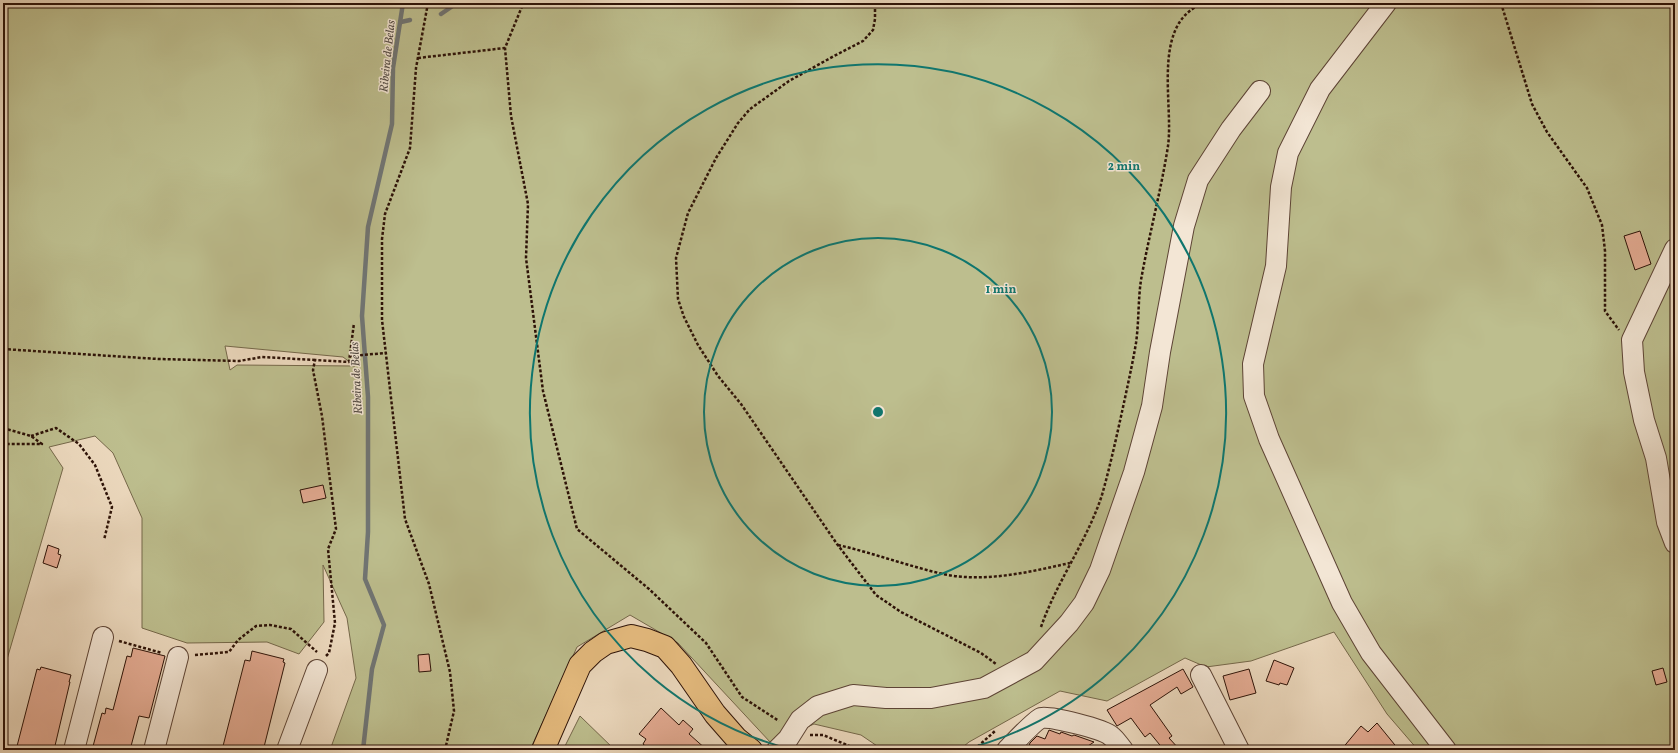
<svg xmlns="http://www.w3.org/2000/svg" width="1678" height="753" font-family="Vollkorn,serif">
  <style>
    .green { fill: #bdbe8e; stroke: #75684a; fill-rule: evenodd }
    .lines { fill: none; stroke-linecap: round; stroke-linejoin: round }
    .stream { stroke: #707574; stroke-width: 4.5 }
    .building { fill: #e6ad95; stroke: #2d1207 }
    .minor-casing { stroke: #5d4435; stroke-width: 22 }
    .major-casing { stroke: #2d1207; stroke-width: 24 }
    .path { stroke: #2d1207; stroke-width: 2.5; stroke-dasharray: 3 2; stroke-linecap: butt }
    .minor { stroke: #f3e6d5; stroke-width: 20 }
    .major { stroke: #e6bc7f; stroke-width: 22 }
    .ring { fill: none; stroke: #0f766e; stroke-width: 2 }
    .labels { text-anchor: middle; stroke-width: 3; stroke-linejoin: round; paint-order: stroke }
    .water-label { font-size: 12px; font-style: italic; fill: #544c46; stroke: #f3e6d5 }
    .centre { fill: #0f766e; stroke: #f3e6d5; stroke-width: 2 }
    .ring-label { font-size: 12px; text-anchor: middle; font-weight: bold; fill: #0f766e; stroke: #f3e6d5; stroke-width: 3; stroke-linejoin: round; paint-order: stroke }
  </style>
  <rect width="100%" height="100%" fill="#ecd9be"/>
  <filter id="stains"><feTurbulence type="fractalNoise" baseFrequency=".005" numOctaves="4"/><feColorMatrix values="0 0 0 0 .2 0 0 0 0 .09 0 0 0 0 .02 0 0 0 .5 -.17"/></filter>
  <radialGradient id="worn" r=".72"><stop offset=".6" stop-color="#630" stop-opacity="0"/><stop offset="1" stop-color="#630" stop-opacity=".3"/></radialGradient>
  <g class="green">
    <path d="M3,3h1348l1,3 6,-3h317v747h-257l-31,-36 -53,-82 -83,29 -45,6 -21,-9 -78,43 -47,-10 -91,51 -10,8h-76l-22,-15 -47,-11 -43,19 -93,-100 -48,-28 -53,32 -47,103h-200l26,-72 -9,-60 -24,-53 1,57 -25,32 -32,-12 -80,1 -45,-15v-110l-29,-65 -18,-17 -46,11 14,21 -60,205zM225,346l118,11 12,9 -118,-1 -7,5z"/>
    <path d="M580,716l35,34h-52z"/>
  </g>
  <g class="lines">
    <g class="stream">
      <path d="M441,14l16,-11"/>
      <path d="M401,22l9,-2"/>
      <path d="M363,750l9,-81 12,-44 -19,-46 3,-47v-135l-6,-81 6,-89 24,-103 1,-56 10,-65"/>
    </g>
  </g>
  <g class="building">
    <path d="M1640,231l11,33 -16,6 -11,-34z"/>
    <path d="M323,485l3,13 -23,5 -3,-13z"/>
    <path d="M48,545l11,4 -1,5 3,1 -4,13 -14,-5z"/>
    <path d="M133,648l32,8 -16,62 -10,-2 -9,34h-38l10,-37 3,1 1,-6 7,2 14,-54 4,1z"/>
    <path d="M252,651l32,8 -1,3 2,1 -21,84 -3,-1 -1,4h-38l23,-90 5,1z"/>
    <path d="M429,654l2,17 -12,1 -1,-17z"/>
    <path d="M1274,660l20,8 -7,17 -7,-2 -1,2 -13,-4z"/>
    <path d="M41,667l30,8 -2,7h1l-16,68h-38l21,-81 3,1z"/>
    <path d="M1663,668l4,14 -11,3 -4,-14z"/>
    <path d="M1183,669l10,18 -12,7 -4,-7 -27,18 22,31 -3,2 11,12h-16l-14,-17 -5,4 -14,-19 -14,8 -10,-16z"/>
    <path d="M1249,669l7,24 -26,7 -7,-24z"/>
    <path d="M661,708l18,17 4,-5 10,9 -4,5 18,16h-57l-7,-6 3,-5 -7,-5z"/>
    <path d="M1377,723l22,27h-58l20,-24 7,6z"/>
    <path d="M1049,730l11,4 1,-2 11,4 2,-1 20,7 -12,8h-55l3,-7 7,-7 8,3z"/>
  </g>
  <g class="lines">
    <g class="minor-casing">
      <g id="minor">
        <path d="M1386,3l-66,86 -32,64 -7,34 -5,79 -23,98 1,32 15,43 73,164 29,50 75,97"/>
        <path d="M1675,249l-43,91 2,32 10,48 12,38 11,64 8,21"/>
        <path d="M1201,675l38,75"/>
        <path d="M74,750l29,-113"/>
        <path d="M154,750l24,-93"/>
        <path d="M287,750l30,-80"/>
        <path d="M777,750l11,-11 12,-19 18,-14 35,-11 33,3h45l53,-10 50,-27 35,-38 15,-20 16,-33 34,-98 18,-66 8,-54 24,-126 14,-46 33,-51 29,-38"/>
        <path d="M1007,750c7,-7 27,-29 34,-32 10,-2 62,11 70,18 4,3 8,9 12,14"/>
      </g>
    </g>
    <g class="major-casing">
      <path id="major" d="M543,750l37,-85 13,-13 13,-9 25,-7 16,4 18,7 16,18 34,49 21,24 15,12"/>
    </g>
    <g class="path">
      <path d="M428,3l-12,65 -6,80 -25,66 -3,25v81l23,199 24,65 21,88 4,39 -9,39"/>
      <path d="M526,3l-3,1 -18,44 6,68 17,88 -2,54 17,133 34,138 72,60 57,54 36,54 37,24"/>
      <path d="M1300,3h21"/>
      <path d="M1501,3l31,101 15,28 40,56 15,37 3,26v60l14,19"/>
      <path d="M875,9v10l-2,11 -10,11 -29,15 -45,25 -39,28 -12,14 -22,35 -28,55 -12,45 2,41 6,18 14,28 20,31 23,28 96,140 39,51 25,17 80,41 15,11"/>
      <path d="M418,58l87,-10"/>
      <path d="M3,349l155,10 81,2 23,-4 53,3"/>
      <path d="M350,356l36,-3"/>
      <path d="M3,428l28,8 11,8h-39"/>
      <path d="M31,436l25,-8 23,16 16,21 17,42 -8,33"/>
      <path d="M838,545c35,8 70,21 105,29 42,9 86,-2 127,-11"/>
      <path d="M1041,627c16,-46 46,-86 61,-132 9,-32 16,-65 23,-97 4,-19 8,-37 11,-55 3,-21 2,-43 5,-63 8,-45 20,-89 27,-134 6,-43 -18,-125 37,-143"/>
      <path d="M119,641l43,12"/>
      <path d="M195,655l34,-3 9,-12 18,-14 14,-1 21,4 26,23"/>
      <path d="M326,656l3,-3 6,-30 -7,-74 8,-20 -14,-113 -9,-46 2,-10 34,2 5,-39"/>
      <path d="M810,735h13l36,15"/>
      <path d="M974,750l21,-19"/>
    </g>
    <use href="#minor" class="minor"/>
    <use href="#major" class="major"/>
  </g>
  <g class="ring">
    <circle cx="878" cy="412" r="174"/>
    <path d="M794 750A348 348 0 1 1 962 750"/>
  </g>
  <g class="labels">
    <g class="water-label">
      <text transform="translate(387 56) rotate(-84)" y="4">Ribeira de Belas</text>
      <text transform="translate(356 378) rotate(-93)" y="4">Ribeira de Belas</text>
    </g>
  </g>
  <circle cx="878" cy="412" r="6" class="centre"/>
  <g class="ring-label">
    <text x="1124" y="170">2 min</text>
    <text x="1001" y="293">1 min</text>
  </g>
  <rect width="1678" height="753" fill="none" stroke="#ecd9be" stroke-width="16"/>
  <rect x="4" y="4" width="1670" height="745" fill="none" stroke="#2d1207" stroke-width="2"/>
  <rect x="8" y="8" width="1662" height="737" fill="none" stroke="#2d1207"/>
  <rect width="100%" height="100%" filter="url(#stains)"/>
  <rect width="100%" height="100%" fill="url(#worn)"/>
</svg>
